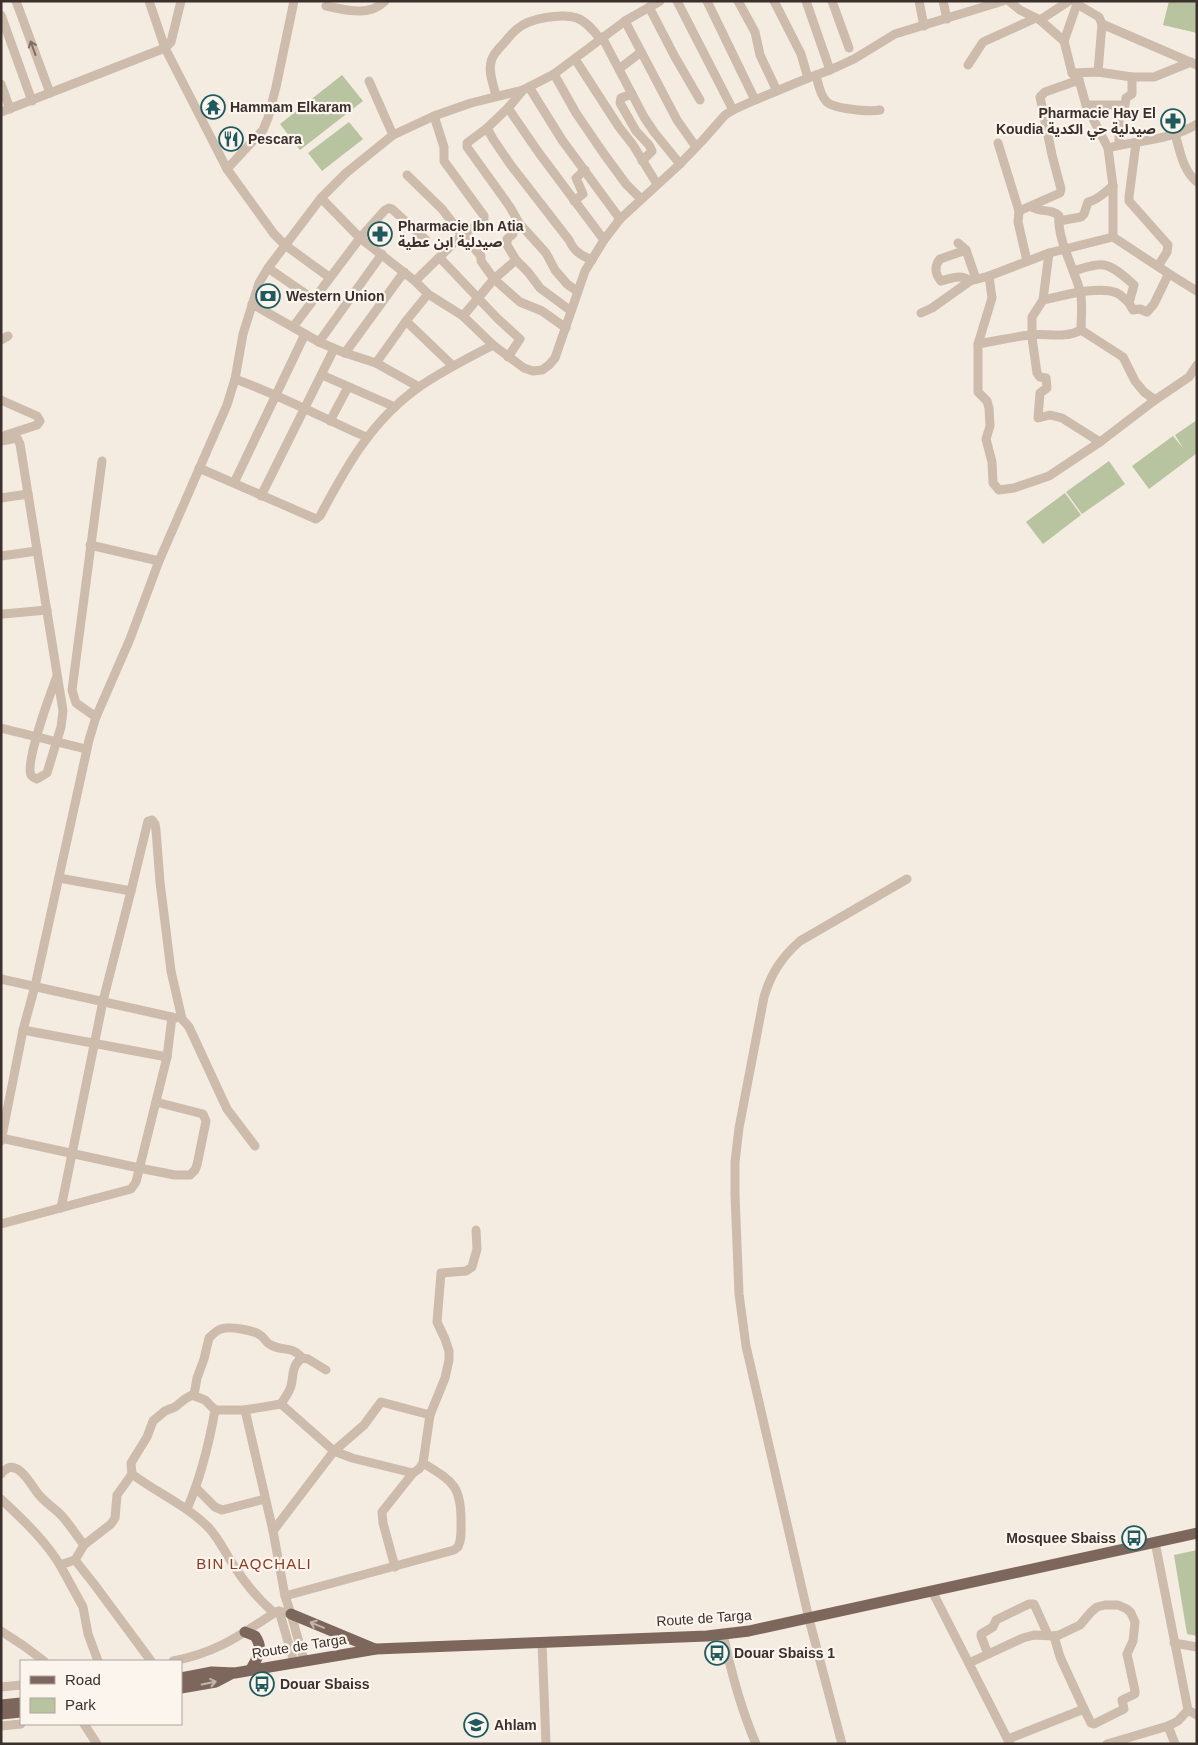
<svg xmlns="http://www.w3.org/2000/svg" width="1198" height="1745" font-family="Helvetica,'Noto Sans Arabic',sans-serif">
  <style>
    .green { fill: #b8c4a0 }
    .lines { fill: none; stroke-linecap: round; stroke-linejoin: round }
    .minor { stroke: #cdbbac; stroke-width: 9 }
    .major { stroke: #7d675c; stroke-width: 11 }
    .oneway { stroke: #7d6f65 }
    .oneway2 { stroke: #c2b5ac }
    .labels { text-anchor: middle; stroke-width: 4.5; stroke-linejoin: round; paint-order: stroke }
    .poi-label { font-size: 14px; font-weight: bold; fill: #3b302b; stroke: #fbf5ee; text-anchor: start }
    .street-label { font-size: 14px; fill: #3b302b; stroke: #fbf5ee }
    .neighbourhood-label { font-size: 15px; letter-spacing: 1px; fill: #8c3b22; stroke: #fbf5ee }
  </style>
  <rect width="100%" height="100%" fill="#f4ebe1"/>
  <g class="green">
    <path d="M1169,1h28v32l-34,-8z"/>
    <path d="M342,75l21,26 -63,49 -20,-26z"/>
    <path d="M349,122l14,17 -41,32 -14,-18z"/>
    <path d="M1197,420v33l-48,36 -17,-23 41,-30 10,12 -8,-13z"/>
    <path d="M1109,461l16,23 -43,30 -16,-22z"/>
    <path d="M1065,493l16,22 -38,29 -17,-22z"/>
    <path d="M1197,1550v86l-10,-2 -13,-79z"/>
  </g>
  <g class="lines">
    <g class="minor">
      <path d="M16,1l34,92"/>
      <path d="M149,1l16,47 62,121 47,65 11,11 44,32"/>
      <path d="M677,1l56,109"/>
      <path d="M707,1l48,99"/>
      <path d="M738,1l17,31 5,23 17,36"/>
      <path d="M774,1l27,53 7,24"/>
      <path d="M806,1l24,69"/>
      <path d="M832,1l17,47"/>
      <path d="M919,1l5,25"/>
      <path d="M943,1l4,18"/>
      <path d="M1009,1l11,9 20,10 24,21 8,32 7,7 7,25 22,43c30,-8 61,-7 89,-24"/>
      <path d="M1076,1l1,3 22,13 3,7 95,41"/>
      <path d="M326,6c20,4 43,11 59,-5"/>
      <path d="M649,7l26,50 25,43"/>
      <path d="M1,15l31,86"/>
      <path d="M1040,20l29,-19"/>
      <path d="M625,21l52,99 19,27"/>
      <path d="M602,37l42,80 10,15 26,32"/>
      <path d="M1064,41l13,-37"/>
      <path d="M575,59l44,68 14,18 24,39"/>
      <path d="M968,65l15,-23 53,-24"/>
      <path d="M619,69l22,-17"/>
      <path d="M1098,72l4,-48"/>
      <path d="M1072,73l26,-1 34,5h22l37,-15"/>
      <path d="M554,74l22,39 28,41 22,30 15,15"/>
      <path d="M816,75c2,8 4,20 10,26 6,8 44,11 54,9"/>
      <path d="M369,81l24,54"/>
      <path d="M1,84l9,25"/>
      <path d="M529,87l33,53 58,79"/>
      <path d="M523,90l-15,18 -21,20 -20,15v4l43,60 9,16 27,30 9,17 12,14 10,7"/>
      <path d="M632,94l-11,4 -1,5 16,28 13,14 3,6 -10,10"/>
      <path d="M496,96c-2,-10 -8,-23 -5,-34 1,-7 8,-14 13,-19 4,-5 8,-10 13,-14 12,-11 45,-16 60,-11 10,4 17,13 23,21"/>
      <path d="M1086,105h39l1,-7 6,-4v-17"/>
      <path d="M508,108l31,45 65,87"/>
      <path d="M1,112l164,-64 6,-6 10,-41"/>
      <path d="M487,128l6,11 17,25 59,76c5,11 11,15 23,20"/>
      <path d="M1175,134c5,17 8,37 22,48"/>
      <path d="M998,143l21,68 -1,11 9,39"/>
      <path d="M1136,143l-7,54v4l39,44 -1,7 -9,14"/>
      <path d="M1119,145v-39"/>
      <path d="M1108,148l5,38v51"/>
      <path d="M227,169l36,-39 5,-12 8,-31 18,-86"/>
      <path d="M407,175l35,34 20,26 22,-14v-5l-40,-55v-14l-10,-31"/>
      <path d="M321,198l39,40 55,43 13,13 35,22 30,29 31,23 9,3 9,-1 7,-5 6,-7 30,-87 19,-31 16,-21 60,-55 23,-24 22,-25 8,-5 22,-10 53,-22 22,-8 24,-11 41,-25 108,-33"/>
      <path d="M574,201l9,-7 -7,-16 9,-8"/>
      <path d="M1032,207c9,6 19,1 27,9 -2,23 15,52 21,75 3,11 1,26 1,39"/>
      <path d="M1019,211l41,-18 1,-4 -9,-34 -12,-58 5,-5 34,-12"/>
      <path d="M1059,221l22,-4 3,-3 4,-12c12,-3 16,-10 25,-16"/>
      <path d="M519,223l-6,4v7l-6,5v6l9,15 12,12 12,16 31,23"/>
      <path d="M958,243l8,7 10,29"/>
      <path d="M966,250l-26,9c-6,7 -5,15 1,22 10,-3 21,-7 29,0"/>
      <path d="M1049,253l-6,47 -11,17v21l5,35 3,4 6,1 1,10 -7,5 -2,25 12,-3 12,3 38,24"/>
      <path d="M440,258l58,61 22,20 -12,18"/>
      <path d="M268,268l45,31"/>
      <path d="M1073,271c9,-2 22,-8 31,-6 11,2 22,13 30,20l-5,18 4,7 7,-1 7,3 7,-8 14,-29"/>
      <path d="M989,276l3,22 -14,46v48l9,9 2,7 1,18 -4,13 6,23 1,21 6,7 15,-2 35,-12 51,-34 55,-42 34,-23 8,-12"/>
      <path d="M415,281l47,-46 19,21v5l13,18 26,23 22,9 24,17"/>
      <path d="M1043,300c19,-4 55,-15 74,-7 4,2 8,6 12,10"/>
      <path d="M252,304l67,38 26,11 31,10 43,24"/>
      <path d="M921,313l11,-5 38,-27 19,-5 60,-23 64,-16c28,18 55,37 84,54"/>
      <path d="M463,316l31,-37 22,-19"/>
      <path d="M406,321l47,45"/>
      <path d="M293,327l67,-89 25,-28 4,-2 3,1 34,31"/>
      <path d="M1081,330l42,27 12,24 9,11 11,8"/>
      <path d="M1,340l7,-4"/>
      <path d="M319,342l63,-88"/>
      <path d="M978,344c17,-3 35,-7 52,-9 17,-2 35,4 51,-5"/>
      <path d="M345,353l59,-81"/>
      <path d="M376,363l30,-42 22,-27"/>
      <path d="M322,375l73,32"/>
      <path d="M235,379c45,16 88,39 131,58"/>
      <path d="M1,400l36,16 3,5 -3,4 -31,10"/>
      <path d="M330,421l18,-34"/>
      <path d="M1,441l16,-3 3,6 43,267 -2,16 -14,46 -10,6c-3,-1 -4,-1 -6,-4 -6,-13 20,-83 26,-99"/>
      <path d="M199,468l117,51 4,-3c26,-49 52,-96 99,-129 23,-16 49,-29 74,-42"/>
      <path d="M234,483l71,-149"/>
      <path d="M261,496l73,-147"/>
      <path d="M1,498l27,-4"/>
      <path d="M90,545l69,16"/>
      <path d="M1,556l36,-5"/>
      <path d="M3,614l44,-4"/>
      <path d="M96,717l-20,-14 -4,-13 30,-229"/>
      <path d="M1,728l85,21"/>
      <path d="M59,878l72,13 -28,110 -42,207"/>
      <path d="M131,891l17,-70 4,-1 3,4 1,6 4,52 11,89 11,48 7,8 38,82 28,37"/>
      <path d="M1,979l175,39"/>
      <path d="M23,1030l144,27"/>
      <path d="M1,1138l138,30 36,7h15l5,-5 2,-5 9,-44 -3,-7 -47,-12"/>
      <path d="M1,1141l22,-111 12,-44 54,-246 7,-23 34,-78 29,-78 68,-156 8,-26 8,-45 16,-51 9,-15 53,-70 25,-25 47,-38 41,-19 37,-13 52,-13 31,-16 71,-53 35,-20"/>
      <path d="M1,1224l130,-35 5,-7 31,-125 5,-40"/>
      <path d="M194,1395l3,-17 7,-19 5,-21c3,-3 8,-8 12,-9 8,-3 32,1 39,6 4,2 6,8 11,10 12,7 21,0 31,13"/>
      <path d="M281,1404c3,-5 8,-11 10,-18 3,-11 0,-20 11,-28l6,1 18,11"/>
      <path d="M215,1410h30l36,-6 53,47 18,7 61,15"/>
      <path d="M1,1474c16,-21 31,14 39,22 6,7 14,12 20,18 9,9 16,21 24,31"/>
      <path d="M132,1474l-1,-11 16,-26 6,-16 12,-10 10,-4 10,-8 7,-4 13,5 10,10c-6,34 -14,67 -28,99"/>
      <path d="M196,1488l19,19 7,3 43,-11"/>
      <path d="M1,1499c22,21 43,40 59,66"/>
      <path d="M273,1531l61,-80 30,-26 17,-23 49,13"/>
      <path d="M1155,1542l33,168 9,5"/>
      <path d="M75,1560l9,-15 27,-21 4,-6 2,-23 15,-21c25,19 54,31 76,53 11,11 17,26 26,39 11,17 24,33 40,47"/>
      <path d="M395,1567l-12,-44 -1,-11 31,-39 6,-4 4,-6 7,-48 15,-37 4,-18v-9l-4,-12 -8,-17 4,-49 25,-2 6,-4 5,-18 -1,-19"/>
      <path d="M932,1591l78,153"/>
      <path d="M285,1596l169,-46 4,-3c4,-8 3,-17 3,-27 0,-35 -9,-39 -38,-57"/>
      <path d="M279,1611l15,51"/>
      <path d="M291,1614l13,46"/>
      <path d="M1,1631l23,15 20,15"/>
      <path d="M723,1634c8,38 18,75 33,110"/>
      <path d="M1054,1636l6,21 24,52"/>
      <path d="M542,1642l4,102"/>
      <path d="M1174,1643l23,4"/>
      <path d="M988,1654l-7,-18v-2l12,-7 3,-7 33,-16h5l14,31"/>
      <path d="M98,1661l-10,-27 -5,-27 -23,-42 15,-5 19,24 57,77"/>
      <path d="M173,1661c43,-8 66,-25 101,-48l5,-2 12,3 -6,-18 -12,-65 -28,-121"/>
      <path d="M969,1663l54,-25 11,-3 20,1 5,-1 21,-10 11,-13 6,-5 8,-2h13l9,4 4,4 4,9 -2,19 -6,13 8,37v3l-13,6 2,9 -30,15 -3,-1 -7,-14 -76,30"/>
      <path d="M1,1687l20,-2"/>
      <path d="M84,1724l13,20"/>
      <path d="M1,1726l20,-2"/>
      <path d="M1168,1726l7,18"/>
      <path d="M842,1744l-33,-125 -63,-273 -7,-52 -4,-99v-33l4,-34 25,-131c7,-24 18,-40 36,-56l107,-62"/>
      <path d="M1107,1744l61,-18 10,-5 10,-11"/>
    </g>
    <g class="major">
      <path d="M291,1614l84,35"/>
      <path d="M245,1632l10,4c9,13 3,21 -4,33"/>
      <path d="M181,1678l31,-6 23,1 141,-24 331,-13 42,-5 448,-98"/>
      <path d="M181,1688l35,-6 17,-9"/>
      <path d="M1,1705l20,-2"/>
      <path d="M1,1714l20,-2"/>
    </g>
  </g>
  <defs><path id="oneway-shaft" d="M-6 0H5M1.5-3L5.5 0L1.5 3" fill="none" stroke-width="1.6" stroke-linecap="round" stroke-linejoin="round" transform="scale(1.25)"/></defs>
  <use class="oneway" href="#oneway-shaft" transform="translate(33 48) rotate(-110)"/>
  <g class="oneway2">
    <use href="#oneway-shaft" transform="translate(317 1625) rotate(-158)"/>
    <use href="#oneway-shaft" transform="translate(209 1683) rotate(-12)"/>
  </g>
  <defs>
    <g id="temple-ring" transform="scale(1.25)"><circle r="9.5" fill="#fbf5ee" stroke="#1f5a5e" stroke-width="1.5"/><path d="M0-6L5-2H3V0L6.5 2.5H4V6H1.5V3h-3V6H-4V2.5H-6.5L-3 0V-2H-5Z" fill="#1f5a5e"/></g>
    <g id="pharmacy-ring" transform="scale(1.25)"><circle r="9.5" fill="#fbf5ee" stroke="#1f5a5e" stroke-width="1.5"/><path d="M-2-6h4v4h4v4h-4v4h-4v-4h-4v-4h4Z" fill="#1f5a5e"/></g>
    <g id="restaurant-ring" transform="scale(1.25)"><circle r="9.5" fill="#fbf5ee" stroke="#1f5a5e" stroke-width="1.5"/><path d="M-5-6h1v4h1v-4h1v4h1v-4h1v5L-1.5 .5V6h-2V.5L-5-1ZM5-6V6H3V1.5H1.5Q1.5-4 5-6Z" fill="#1f5a5e"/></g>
    <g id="bank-ring" transform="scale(1.25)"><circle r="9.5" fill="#fbf5ee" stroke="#1f5a5e" stroke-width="1.5"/><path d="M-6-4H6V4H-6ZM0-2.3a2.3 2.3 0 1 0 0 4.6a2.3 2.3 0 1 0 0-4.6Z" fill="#1f5a5e"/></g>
    <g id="bus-ring" transform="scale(1.25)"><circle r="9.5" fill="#fbf5ee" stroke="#1f5a5e" stroke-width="1.5"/><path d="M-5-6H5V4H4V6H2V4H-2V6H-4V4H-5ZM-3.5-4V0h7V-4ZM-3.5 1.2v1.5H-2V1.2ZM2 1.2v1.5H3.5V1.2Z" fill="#1f5a5e"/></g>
    <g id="school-ring" transform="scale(1.25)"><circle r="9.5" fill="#fbf5ee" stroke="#1f5a5e" stroke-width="1.5"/><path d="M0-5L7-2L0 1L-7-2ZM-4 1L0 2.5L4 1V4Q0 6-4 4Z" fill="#1f5a5e"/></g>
  </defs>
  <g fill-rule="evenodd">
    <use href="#temple-ring" x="213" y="107"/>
    <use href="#pharmacy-ring" x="1173" y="121"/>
    <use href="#restaurant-ring" x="231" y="139"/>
    <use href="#pharmacy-ring" x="380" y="234"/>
    <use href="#bank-ring" x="268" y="296"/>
    <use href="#bus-ring" x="1134" y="1538"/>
    <use href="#bus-ring" x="717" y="1653"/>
    <use href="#bus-ring" x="262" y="1684"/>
    <use href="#school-ring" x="476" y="1725"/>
  </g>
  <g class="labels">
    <g class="poi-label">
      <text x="230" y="112">Hammam Elkaram</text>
      <text x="1156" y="118" text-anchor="end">Pharmacie Hay El<tspan x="1156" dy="16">Koudia صيدلية حي الكدية</tspan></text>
      <text x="248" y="144">Pescara</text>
      <text x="398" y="231">Pharmacie Ibn Atia<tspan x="398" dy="16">صيدلية ابن عطية</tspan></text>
      <text x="286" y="301">Western Union</text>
      <text x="1116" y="1543" text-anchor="end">Mosquee Sbaiss</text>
      <text x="734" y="1658">Douar Sbaiss 1</text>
      <text x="280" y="1689">Douar Sbaiss</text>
      <text x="494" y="1730">Ahlam</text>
    </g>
    <g class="street-label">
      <text transform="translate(704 1618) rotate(-4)" y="5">Route de Targa</text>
      <text transform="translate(299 1646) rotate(-9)" y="5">Route de Targa</text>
    </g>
    <g class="neighbourhood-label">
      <text x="254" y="1569">BIN LAQCHALI</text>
    </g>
  </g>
  <rect width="1198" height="1745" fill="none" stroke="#3b302b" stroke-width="5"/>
  <rect x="20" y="1660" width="162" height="65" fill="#fbf5ee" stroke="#aea6a0"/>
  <rect x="30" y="1676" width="25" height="8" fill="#7d675c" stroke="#aea6a0"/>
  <text x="65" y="1685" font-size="15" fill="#3b302b">Road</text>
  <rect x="30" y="1698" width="25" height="15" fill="#b8c4a0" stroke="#aea6a0"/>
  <text x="65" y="1710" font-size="15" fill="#3b302b">Park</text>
</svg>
